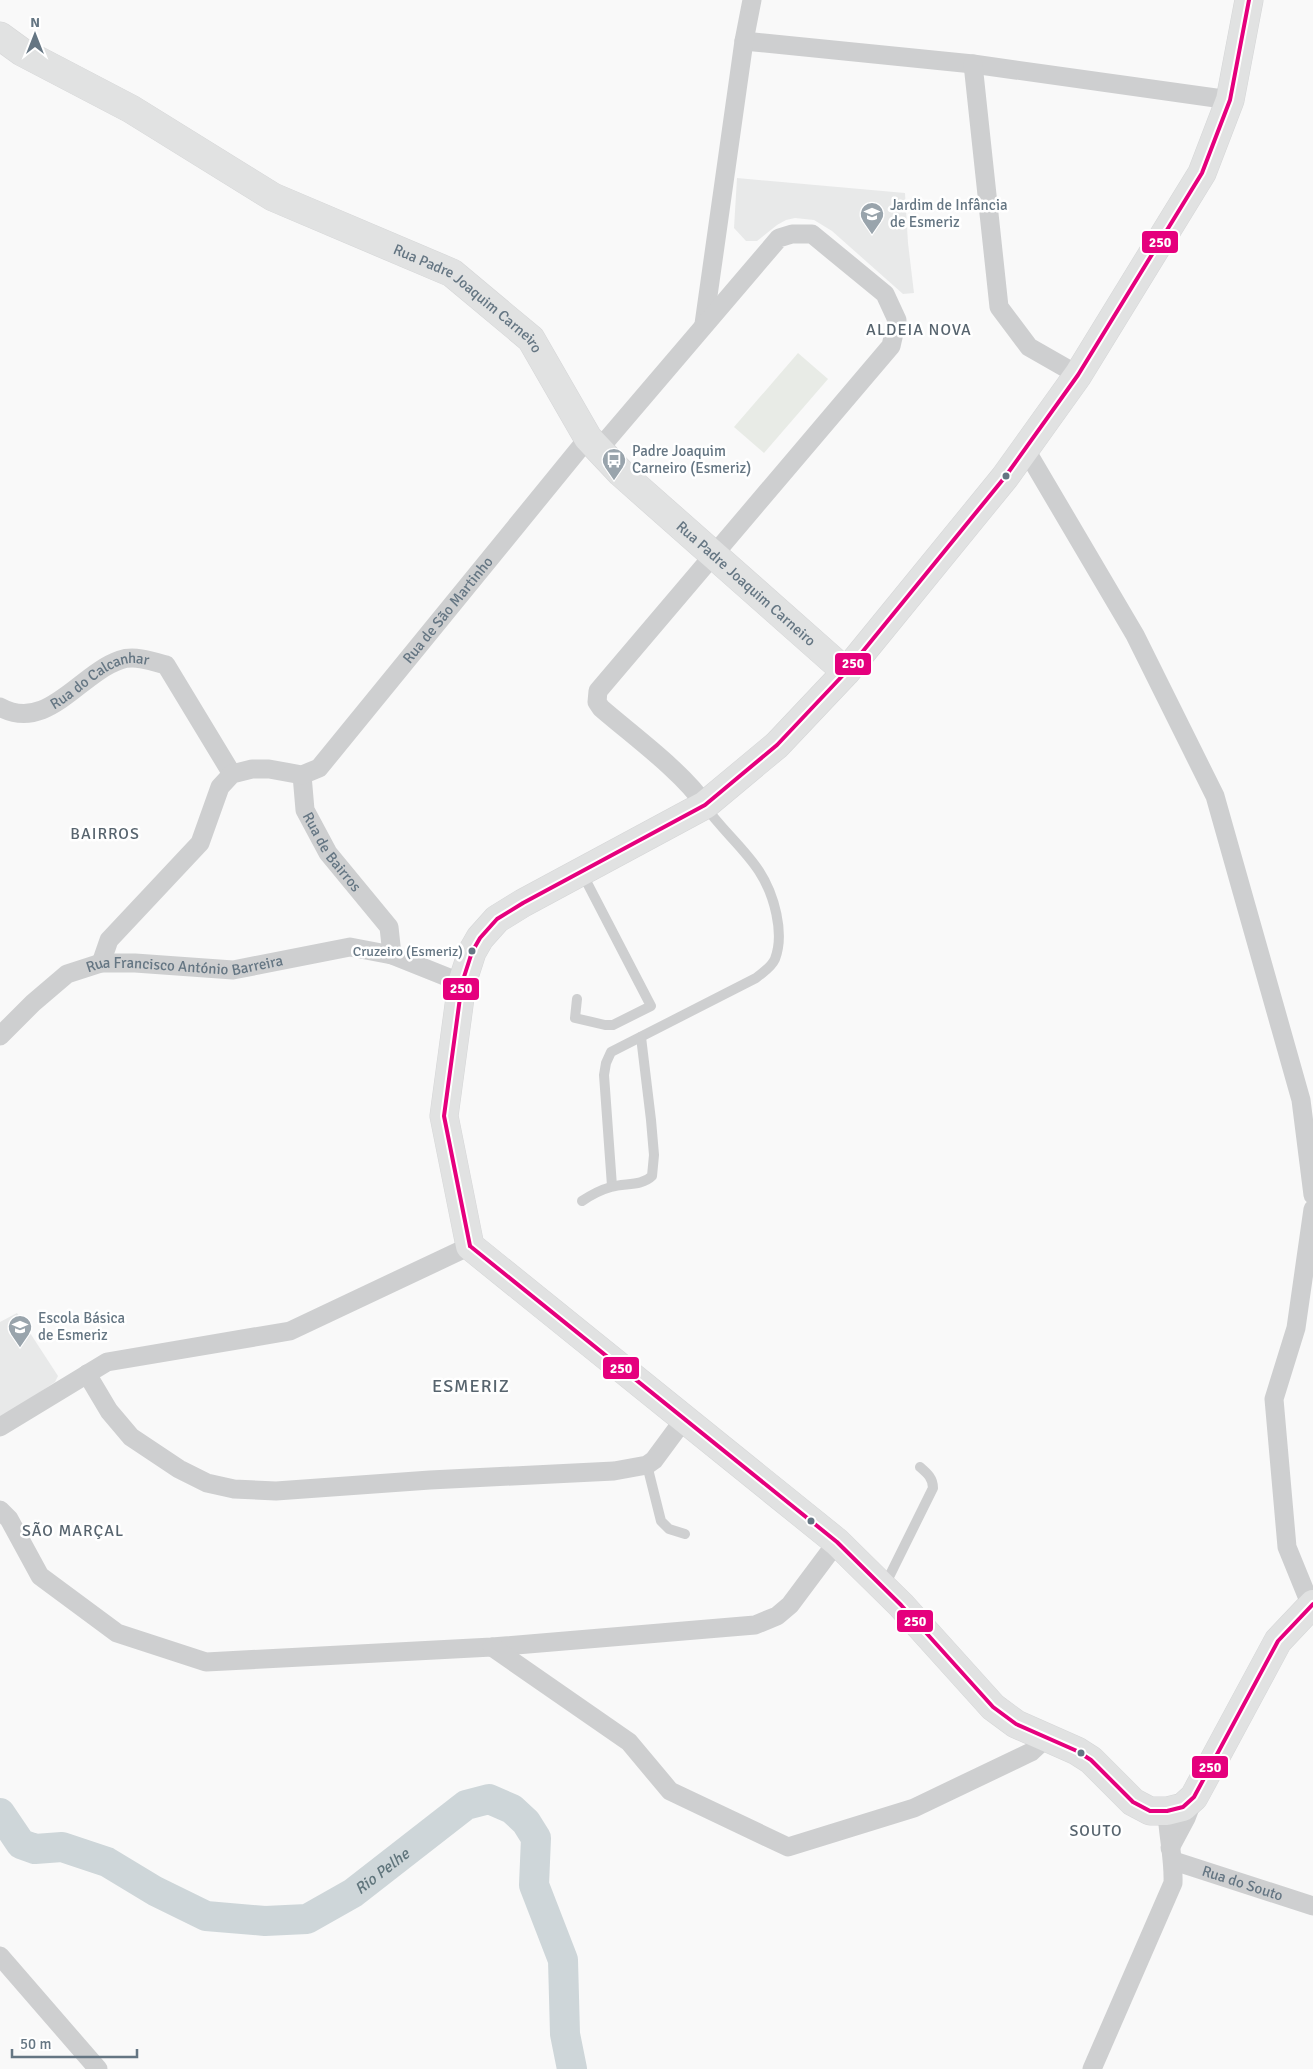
<svg xmlns="http://www.w3.org/2000/svg" width="1313" height="2069" font-family="Signika,sans-serif">
  <style>
    .built { fill: #e8e9e9 }
    .green { fill: #e8ebe6 }
    .lines { fill: none; stroke-linecap: round; stroke-linejoin: round }
    .river { stroke: #ced6d9; stroke-width: 30 }
    .secondary-casing { stroke: #d5d6d7; stroke-width: 29 }
    .lane { stroke: #cecfd0; stroke-width: 10 }
    .street { stroke: #cecfd0; stroke-width: 19 }
    .secondary { stroke: #e1e2e2; stroke-width: 28 }
    .bus-1-casing { stroke: #fff; stroke-width: 8 }
    .bus-1 { stroke: #e5007d; stroke-width: 4 }
    .bus-dot { fill: #657683; stroke: #fff; stroke-width: 2 }
    .labels { text-anchor: middle; stroke-width: 5; stroke-linejoin: round; paint-order: stroke }
    .bus-label { font-size: 14px; fill: #657683; stroke: #fff; text-anchor: end }
    .poi-label { font-size: 15px; fill: #657683; stroke: #fff; text-anchor: start }
    .street-label { font-size: 15px; fill: #657683; stroke: #fff }
    .neighbourhood-label { font-size: 16px; letter-spacing: 1px; fill: #57646e; stroke: #fff }
    .water-label { font-size: 16px; font-style: italic; fill: #60757c; stroke: #fff }
    .quarter-label { font-size: 18px; letter-spacing: 1px; fill: #57646e; stroke: #fff }
    .line-badge { stroke: #fff; stroke-width: 2 }
    .badge-label { font-size: 14px; text-anchor: middle; font-weight: bold; fill: #fff }
  </style>
  <rect width="100%" height="100%" fill="#f9f9f9"/>
  <g class="built">
    <path d="M737,178l168,15 3,50 6,50 -11,1 -71,-63 -18,-11 -19,-2 -9,2 -9,5 -20,16h-11l-12,-13z"/>
    <path d="M17,1313l41,63 -3,6 -55,37v-97z"/>
  </g>
  <path class="green" d="M798,353l30,26 -64,74 -30,-26z"/>
  <g class="lines">
    <path class="river" id="s1" d="M0,1813l21,31 14,5 27,-2 45,15 48,29 51,25 59,5 42,-2 46,-26 113,-88 23,-6 23,10 14,13 10,16 -2,47 29,75 2,74 7,35"/>
    <g class="secondary-casing">
      <g id="secondary">
        <path d="M1249,0l-19,100 -28,73 -124,202 -73,102 -159,195 -69,73 -72,60 -182,98 -26,16 -17,19 -8,14 -10,31 -18,133 26,130 367,296 64,63 92,102 23,17 61,27 14,9 42,42 17,9h17l16,-4 11,-10 84,-156 35,-37"/>
        <path id="s7" d="M0,36l22,16 109,57 142,88 179,76 79,66 57,99 33,35 225,199"/>
      </g>
    </g>
    <g class="lane">
      <path d="M577,999l-2,19 30,7h8l38,-19 -69,-133"/>
      <path d="M612,1186l-8,-111 2,-12 5,-11 145,-74c7,-6 15,-10 19,-19 10,-26 -1,-65 -16,-88 -15,-23 -38,-42 -54,-65"/>
      <path d="M582,1201c9,-6 18,-11 29,-14 14,-4 31,-1 41,-11l2,-21 -3,-35 -10,-83"/>
      <path d="M647,1465l14,56 8,8 16,5"/>
      <path d="M884,1587l49,-99c0,-10 -6,-15 -13,-21"/>
    </g>
    <g class="street">
      <path d="M744,41l229,23 257,36"/>
      <path d="M973,64l26,243 30,40 49,28"/>
      <path d="M704,324l40,-283 8,-41"/>
      <path d="M599,449l180,-211 13,-4h20l73,60 12,26 -6,26 -293,345 -1,11 4,6c31,27 82,64 104,97"/>
      <path d="M1026,450l109,185 80,161 86,304 12,95"/>
      <path id="s2" d="M0,707c47,26 79,-33 120,-47 14,-5 32,1 46,5l66,109"/>
      <path id="s3" d="M302,775l3,35 23,43 61,74 3,28"/>
      <path id="s4" d="M101,963l8,-23 91,-97 20,-56 12,-13 20,-5h17l33,6 17,-7 269,-330"/>
      <path id="s5" d="M0,1036l33,-33 34,-29 34,-11h34l98,7 117,-23 42,8 70,28"/>
      <path d="M87,1374l22,37 22,26 48,32 28,14 27,6 42,2 154,-11 184,-9 33,-6 7,-5 31,-42"/>
      <path d="M0,1427l107,-65 183,-31 180,-85"/>
      <path d="M0,1510l9,9 31,57 77,57 89,29 286,-15 263,-22 22,-9 13,-11 47,-63"/>
      <path d="M1311,1606l-24,-59 -13,-148 22,-71 17,-119"/>
      <path d="M492,1647l137,95 41,49 118,56 126,-39 117,-56 15,-14"/>
      <path d="M1170,1848l16,-30 8,-21"/>
      <path id="s6" d="M1174,1861l139,45"/>
      <path d="M0,1956l98,113"/>
      <path d="M1092,2069l81,-186c1,-24 -5,-47 -6,-72"/>
    </g>
    <use href="#secondary" class="secondary"/>
    <g class="bus-1-casing">
      <g id="bus-1">
        <path d="M470,1246l-26,-130 18,-133 10,-31 8,-14 17,-19 26,-16 182,-98 72,-60 69,-73 159,-195 73,-102 124,-202 28,-73 19,-100"/>
        <path d="M470,1246l367,296 64,63 92,102 23,17 61,27 14,9 42,42 17,9h17l16,-4 11,-10 84,-156 35,-37"/>
      </g>
    </g>
    <use href="#bus-1" class="bus-1"/>
  </g>
  <defs>
    <g id="school-pin" transform="scale(1.25)"><path d="M0 17L-7.5 6A9.5 9.5 0 1 1 7.5 6Z" fill="#99a4ac" stroke="#fff"/><path d="M0-5L7-2L0 1L-7-2ZM-4 1L0 2.5L4 1V4Q0 6-4 4Z" fill="#fff"/></g>
    <g id="bus-pin" transform="scale(1.25)"><path d="M0 17L-7.5 6A9.5 9.5 0 1 1 7.5 6Z" fill="#99a4ac" stroke="#fff"/><path d="M-5-6H5V4H4V6H2V4H-2V6H-4V4H-5ZM-3.5-4V0h7V-4ZM-3.5 1.2v1.5H-2V1.2ZM2 1.2v1.5H3.5V1.2Z" fill="#fff"/></g>
  </defs>
  <g fill-rule="evenodd">
    <use href="#school-pin" x="872" y="214"/>
    <use href="#bus-pin" x="614" y="460"/>
    <use href="#school-pin" x="20" y="1327"/>
  </g>
  <g class="bus-dot">
    <circle cx="1006" cy="476" r="4.5"/>
    <circle cx="472" cy="951" r="4.5"/>
    <circle cx="811" cy="1521" r="4.5"/>
    <circle cx="1081" cy="1753" r="4.5"/>
  </g>
  <g class="labels">
    <g class="bus-label">
      <text x="463" y="956">Cruzeiro (Esmeriz)</text>
    </g>
    <g class="poi-label">
      <text x="890" y="210">Jardim de Infância<tspan x="890" dy="17">de Esmeriz</tspan></text>
      <text x="632" y="456">Padre Joaquim<tspan x="632" dy="17">Carneiro (Esmeriz)</tspan></text>
      <text x="38" y="1323">Escola Básica<tspan x="38" dy="17">de Esmeriz</tspan></text>
    </g>
    <g class="street-label">
      <text dy="5" stroke="none"><textPath href="#s7" startOffset="539">Rua Padre Joaquim Carneiro</textPath></text>
      <text dy="5" stroke="none"><textPath href="#s7" startOffset="944">Rua Padre Joaquim Carneiro</textPath></text>
      <text dy="5" stroke="none"><textPath href="#s4" startOffset="528">Rua de São Martinho</textPath></text>
      <text dy="5" stroke="none"><textPath href="#s2" startOffset="110">Rua do Calcanhar</textPath></text>
      <text dy="5" stroke="none"><textPath href="#s3" startOffset="85">Rua de Bairros</textPath></text>
      <text dy="5" stroke="none"><textPath href="#s5" startOffset="211">Rua Francisco António Barreira</textPath></text>
      <text dy="5" stroke="none"><textPath href="#s6" startOffset="72">Rua do Souto</textPath></text>
    </g>
    <g class="neighbourhood-label">
      <text x="919" y="335">ALDEIA NOVA</text>
      <text x="105" y="839">BAIRROS</text>
      <text x="73" y="1536">SÃO MARÇAL</text>
      <text x="1096" y="1836">SOUTO</text>
    </g>
    <g class="water-label">
      <text dy="6" stroke="none"><textPath href="#s1" startOffset="430">Rio Pelhe</textPath></text>
    </g>
    <g class="quarter-label">
      <text x="471" y="1392">ESMERIZ</text>
    </g>
  </g>
  <g class="line-badge">
    <rect x="1141" y="230" width="38" height="24" rx="5" fill="#e5007d"/>
    <rect x="834" y="652" width="38" height="24" rx="5" fill="#e5007d"/>
    <rect x="442" y="977" width="38" height="24" rx="5" fill="#e5007d"/>
    <rect x="602" y="1356" width="38" height="24" rx="5" fill="#e5007d"/>
    <rect x="896" y="1609" width="38" height="24" rx="5" fill="#e5007d"/>
    <rect x="1191" y="1755" width="38" height="24" rx="5" fill="#e5007d"/>
  </g>
  <g class="badge-label">
    <text x="1160" y="247">250</text>
    <text x="853" y="668">250</text>
    <text x="461" y="993">250</text>
    <text x="621" y="1373">250</text>
    <text x="915" y="1626">250</text>
    <text x="1210" y="1772">250</text>
  </g>
  <g transform="translate(35 35)" stroke="#ffffff" stroke-width="4" paint-order="stroke">
  <path d="M0-4L9 19L0 12L-9 19Z" fill="#657683"/>
  <text y="-8" font-size="14" font-weight="bold" text-anchor="middle" fill="#657683">N</text>
  </g>
  <path d="M12 2049v8h125v-8" fill="none" stroke="#657683" stroke-width="2.5"/>
  <text x="20" y="2049" font-size="15" fill="#657683" stroke="#ffffff" stroke-width="4" paint-order="stroke">50 m</text>
</svg>
